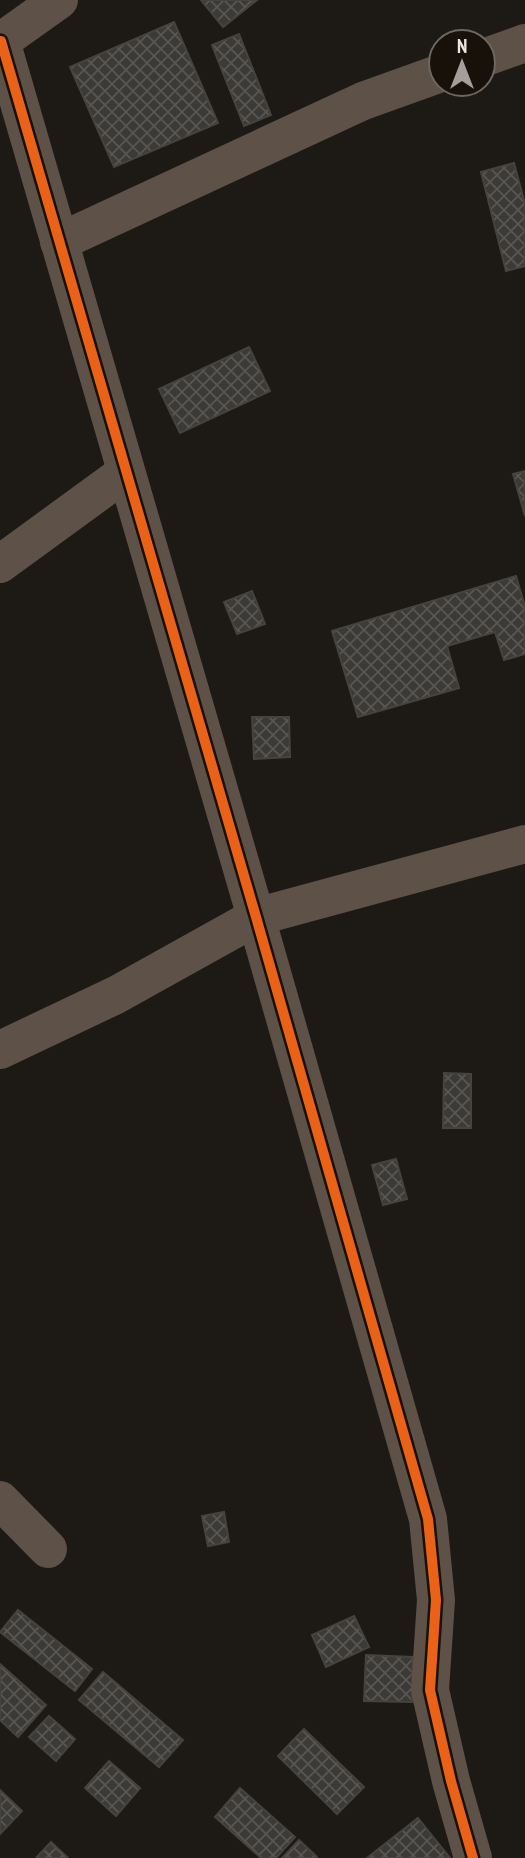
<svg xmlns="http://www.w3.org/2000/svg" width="525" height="1858" font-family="'PT Sans Narrow',sans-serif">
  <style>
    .building { fill: url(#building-cross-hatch); stroke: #45423f; stroke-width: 2 }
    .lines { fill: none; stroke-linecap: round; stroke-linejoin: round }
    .minor { stroke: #5d5148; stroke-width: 38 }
    .cycleway-casing { stroke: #17110a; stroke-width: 15 }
    .cycleway { stroke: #ea6118; stroke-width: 10 }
  </style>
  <defs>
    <pattern id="building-cross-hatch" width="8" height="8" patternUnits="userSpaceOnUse" patternTransform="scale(1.75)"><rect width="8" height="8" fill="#3c3a36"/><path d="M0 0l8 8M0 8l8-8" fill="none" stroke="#585653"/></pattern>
  </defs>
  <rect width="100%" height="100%" fill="#1d1a16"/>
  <g class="building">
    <path d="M201,0h56l-34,27z"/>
    <path d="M174,22l44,101 -104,44 -44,-100z"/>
    <path d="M239,34l32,81 -27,11 -32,-81z"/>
    <path d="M514,163l11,41v62l-19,5 -25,-99z"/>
    <path d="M249,347l21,44 -90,42 -21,-44z"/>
    <path d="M525,471v45l-12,-42z"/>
    <path d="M516,576l9,31v47l-21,6 -9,-28 -48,14 12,42 -101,29 -26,-86z"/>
    <path d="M252,591l13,33 -28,10 -13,-32z"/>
    <path d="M252,717h37l1,40 -36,2z"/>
    <path d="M444,1073l27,1v54h-28z"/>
    <path d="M396,1159l11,40 -24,6 -11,-40z"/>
    <path d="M224,1512l5,30 -21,4 -6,-30z"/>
    <path d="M18,1610l74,59 -17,22 -75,-59z"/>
    <path d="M354,1616l15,31 -43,20 -14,-32z"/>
    <path d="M366,1655l47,2 -1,45 -48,-1z"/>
    <path d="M0,1664l46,41 -28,32 -18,-17z"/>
    <path d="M103,1672l80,68 -24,27 -80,-67z"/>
    <path d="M49,1716l26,23 -19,22 -27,-24z"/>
    <path d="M304,1729l60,58 -27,27 -59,-58z"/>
    <path d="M109,1761l31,27 -24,28 -31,-28z"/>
    <path d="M240,1788l55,49 -19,21h-15l-46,-41z"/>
    <path d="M0,1790l22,21 -22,23z"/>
    <path d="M418,1818l32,40h-83z"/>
    <path d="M299,1840l18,17 -1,1h-34z"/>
    <path d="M51,1842l17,16h-32z"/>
  </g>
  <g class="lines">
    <g class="minor">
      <path d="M1,41l255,876 172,602 8,81 -6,90 21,91 22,77"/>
      <path d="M0,42l59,-42"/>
      <path d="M483,58l42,-15"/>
      <path d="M59,242l304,-141 78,-28"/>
      <path d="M0,564l126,-92"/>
      <path d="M0,1050l116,-55 140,-78 269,-73"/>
      <path d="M0,1500l48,49"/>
    </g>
    <g class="cycleway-casing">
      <path id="cycleway" d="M1,41l255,876 172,602 8,81 -6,90 21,91 22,77"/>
    </g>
    <use href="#cycleway" class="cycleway"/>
  </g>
  <g transform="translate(462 63)"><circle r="33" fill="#17110a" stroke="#6c6760" stroke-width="2"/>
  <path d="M0-5L12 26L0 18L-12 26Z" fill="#a49f9b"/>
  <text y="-10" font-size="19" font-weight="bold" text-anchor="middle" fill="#ece7e2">N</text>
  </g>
</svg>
